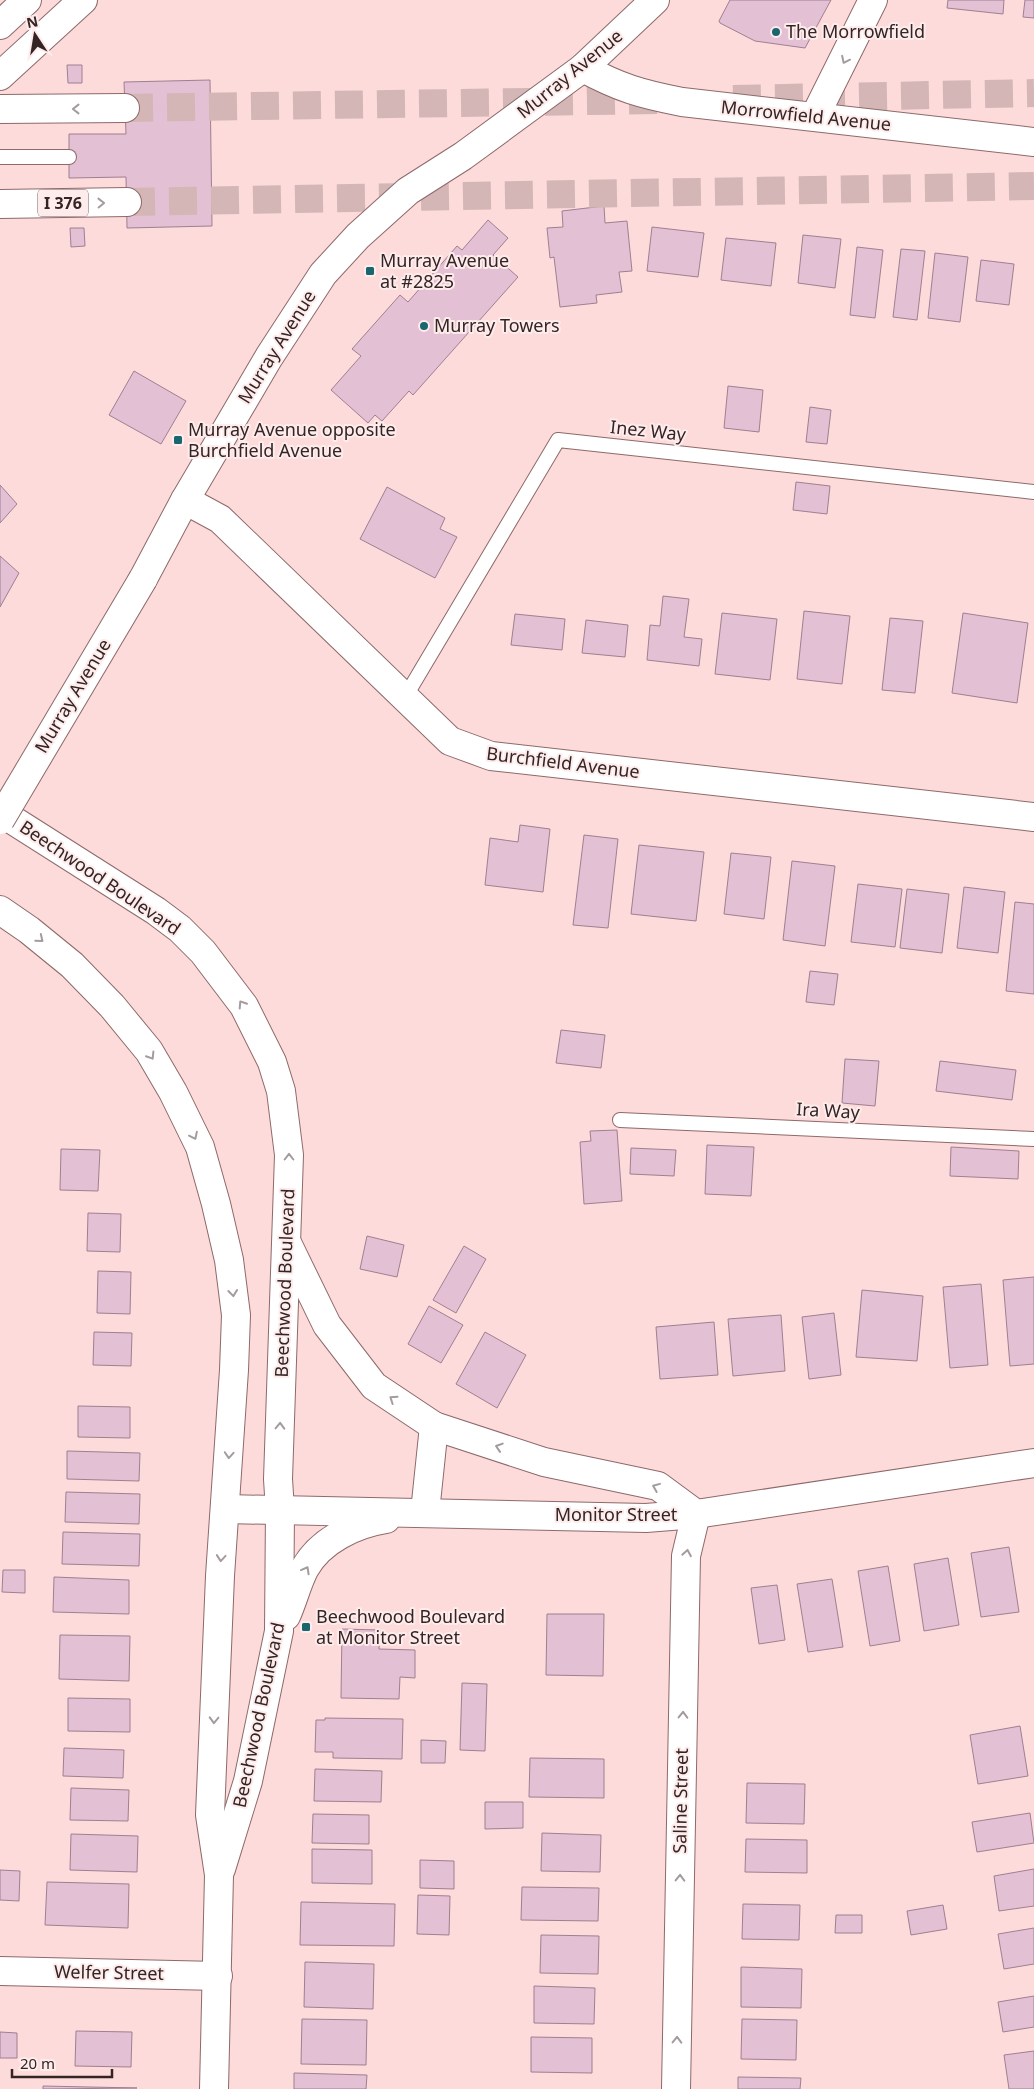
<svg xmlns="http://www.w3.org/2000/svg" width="1034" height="2089" font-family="'Noto Sans',sans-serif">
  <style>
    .building { fill: #e3c0d3; stroke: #a07f91 }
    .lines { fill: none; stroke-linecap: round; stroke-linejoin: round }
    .motorway-tunnel { stroke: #d4b6b6; stroke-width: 28; stroke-dasharray: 28 14; stroke-linecap: butt }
    .service-casing { stroke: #8e6969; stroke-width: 16 }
    .minor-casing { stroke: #8e6969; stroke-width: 30 }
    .secondary-casing { stroke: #8e6969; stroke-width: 30 }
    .primary-casing { stroke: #8e6969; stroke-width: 30 }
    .motorway-casing { stroke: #8e6969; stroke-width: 30 }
    .service { stroke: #fff; stroke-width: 14 }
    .minor { stroke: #fff; stroke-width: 28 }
    .secondary { stroke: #fff; stroke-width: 28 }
    .primary { stroke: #fff; stroke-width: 28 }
    .motorway { stroke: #fff; stroke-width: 28 }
    .secondary-bridge-casing { stroke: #8e6969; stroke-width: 30; stroke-linecap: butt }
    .secondary-bridge { stroke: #fff; stroke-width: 28 }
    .oneway { stroke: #a49c9c }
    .poi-dot { fill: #1a666f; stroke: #feecec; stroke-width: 2 }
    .labels { text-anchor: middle; stroke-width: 4; stroke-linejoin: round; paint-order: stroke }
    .shield { fill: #feecec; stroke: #716060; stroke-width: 1 }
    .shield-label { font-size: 16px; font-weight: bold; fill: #342424 }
    .poi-label { font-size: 18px; fill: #342424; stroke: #feecec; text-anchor: start }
    .street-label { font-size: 18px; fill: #342424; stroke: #feecec }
  </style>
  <rect width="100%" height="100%" fill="#fcdbda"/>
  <g class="building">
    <path d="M730,0h101l-26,48 -50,-7 -35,-18 -1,-2z"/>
    <path d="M948,0h56l-1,14 -56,-6z"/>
    <path d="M1025,0h9v18l-11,-1z"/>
    <path d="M67,65h15v18h-14z"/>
    <path d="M210,80l2,146 -85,2 -1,-51 -57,1v-44h57l-2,-52z"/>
    <path d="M604,206l1,17 22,-2 5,50 -13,1 3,20 -26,3 1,8 -37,4 -6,-50 -4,1 -3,-30 16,-1 -1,-16z"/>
    <path d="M488,220l20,18 -15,17 25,22 -105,118 -4,-4 -27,30 -7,-6 -7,8 -37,-33 30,-34 -9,-7 48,-54 8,7 49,-56 5,4z"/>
    <path d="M652,227l52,6 -6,44 -51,-6z"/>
    <path d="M70,228h14l1,18 -14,1z"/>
    <path d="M803,235l38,4 -6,49 -37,-5z"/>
    <path d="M726,238l50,5 -5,43 -50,-6z"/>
    <path d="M857,247l26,3 -8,68 -25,-3z"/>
    <path d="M901,249l24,2 -8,69 -24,-3z"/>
    <path d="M935,253l33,4 -8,65 -32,-4z"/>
    <path d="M981,260l33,4 -5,41 -33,-4z"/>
    <path d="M134,371l52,30 -25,43 -52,-29z"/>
    <path d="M728,386l35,4 -4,42 -35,-4z"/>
    <path d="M810,407l21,3 -4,34 -21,-2z"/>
    <path d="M796,482l34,4 -3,28 -34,-4z"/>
    <path d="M0,485l17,19 -17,19z"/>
    <path d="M387,487l58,31 -5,11 17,8 -22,41 -75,-39z"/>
    <path d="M0,556l19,17 -19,34z"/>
    <path d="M663,596l26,3 -5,38 18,2 -3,27 -52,-6 3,-35 10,1z"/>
    <path d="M804,611l46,5 -8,68 -45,-5z"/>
    <path d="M722,613l55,6 -7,61 -55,-6z"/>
    <path d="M963,613l65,10 -11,80 -65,-10z"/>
    <path d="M515,614l50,5 -3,31 -51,-5z"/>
    <path d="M890,618l33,3 -8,72 -33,-3z"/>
    <path d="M586,620l42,5 -3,32 -43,-4z"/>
    <path d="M520,825l30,4 -7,63 -58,-7 5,-47 28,4z"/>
    <path d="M584,835l34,4 -10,89 -35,-3z"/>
    <path d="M639,845l65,7 -8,69 -65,-7z"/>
    <path d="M731,853l40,4 -7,62 -40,-5z"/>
    <path d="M792,861l43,5 -10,80 -42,-6z"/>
    <path d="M858,884l44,5 -7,58 -44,-5z"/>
    <path d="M964,887l41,5 -7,61 -41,-5z"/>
    <path d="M907,889l42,5 -7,59 -42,-5z"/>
    <path d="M1015,902l19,2v90l-28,-3z"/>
    <path d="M810,971l28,3 -4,31 -28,-3z"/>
    <path d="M561,1030l44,5 -4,33 -45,-5z"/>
    <path d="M845,1059l34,2 -4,45 -33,-3z"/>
    <path d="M940,1061l76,9 -4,30 -76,-9z"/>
    <path d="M617,1130l5,71 -38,3 -4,-62 11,-1 -1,-10z"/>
    <path d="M707,1145l47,2 -3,49 -46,-2z"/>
    <path d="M951,1147l68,4 -1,28 -68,-3z"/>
    <path d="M631,1148l45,2 -2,26 -44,-2z"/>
    <path d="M61,1149l39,1 -2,41 -38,-1z"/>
    <path d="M88,1213l33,1 -1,38 -33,-1z"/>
    <path d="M367,1236l37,9 -7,32 -37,-8z"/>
    <path d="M464,1246l22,13 -30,54 -23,-13z"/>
    <path d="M98,1271l33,1 -1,42 -33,-1z"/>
    <path d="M1034,1277v87l-24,2 -7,-86z"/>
    <path d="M981,1284l7,81 -38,3 -7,-81z"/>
    <path d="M862,1290l61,6 -6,65 -61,-4z"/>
    <path d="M429,1306l34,19 -22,38 -33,-19z"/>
    <path d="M834,1313l7,62 -32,4 -7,-62z"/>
    <path d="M781,1315l4,56 -52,5 -5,-57z"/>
    <path d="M714,1322l4,53 -58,4 -4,-52z"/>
    <path d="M94,1332l38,1 -1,33 -38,-1z"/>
    <path d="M485,1332l41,23 -29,53 -41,-24z"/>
    <path d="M78,1406l52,1v31l-52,-1z"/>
    <path d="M67,1451l73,2 -1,28 -72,-2z"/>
    <path d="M66,1492l74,2 -1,30 -74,-2z"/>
    <path d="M63,1532l77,2 -1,32 -77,-2z"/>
    <path d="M1009,1547l10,65 -38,5 -10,-64z"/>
    <path d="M948,1558l11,67 -35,6 -10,-67z"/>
    <path d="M888,1566l12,75 -30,5 -12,-75z"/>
    <path d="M3,1570h22v23l-23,-1z"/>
    <path d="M54,1577l75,3v34l-76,-2z"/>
    <path d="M832,1579l11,68 -35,5 -11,-68z"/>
    <path d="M777,1585l8,55 -26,4 -8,-56z"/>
    <path d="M547,1614h57l-1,62 -57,-1z"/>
    <path d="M342,1629l38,1 -1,19 36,1v28l-15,-1 -1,22 -58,-1z"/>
    <path d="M60,1635l70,1 -1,45 -70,-2z"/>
    <path d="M462,1683l25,1 -2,67 -25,-1z"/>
    <path d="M68,1698l62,1v33l-62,-1z"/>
    <path d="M325,1718l78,1 -1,40 -69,-1v-6h-18l1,-32h9z"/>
    <path d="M1020,1726l8,50 -50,8 -8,-49z"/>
    <path d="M421,1740l25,1 -1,22h-24z"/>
    <path d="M64,1748l60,2 -1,28 -60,-2z"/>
    <path d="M530,1758l74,1v39l-75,-1z"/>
    <path d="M315,1769l67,2 -1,31 -67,-1z"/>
    <path d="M747,1783l58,1 -1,40 -58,-1z"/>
    <path d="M71,1788l58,2 -1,31 -58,-1z"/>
    <path d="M485,1802h38v26l-38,1z"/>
    <path d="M1030,1813l4,30 -57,9 -5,-30z"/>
    <path d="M313,1814l56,1v29l-57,-1z"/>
    <path d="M542,1833l59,2 -1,37 -59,-1z"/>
    <path d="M71,1834l67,2 -1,36 -67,-2z"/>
    <path d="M746,1839l61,1v33l-62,-1z"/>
    <path d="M312,1849l60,1v34l-60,-1z"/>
    <path d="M420,1860l34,1v28l-34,-1z"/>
    <path d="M1034,1869v37l-35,5 -5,-35z"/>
    <path d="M0,1870l20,1 -1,30 -19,-1z"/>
    <path d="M47,1882l82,2 -1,44 -83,-3z"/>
    <path d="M522,1887l77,1 -1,33 -77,-1z"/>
    <path d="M418,1895l32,1 -1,39 -32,-1z"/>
    <path d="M301,1902l94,2 -1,42 -94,-1z"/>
    <path d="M743,1904l57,1 -1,35 -57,-1z"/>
    <path d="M943,1905l4,24 -36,6 -4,-24z"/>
    <path d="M836,1915h26v18h-27z"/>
    <path d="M1034,1928v36l-30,5 -6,-35z"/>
    <path d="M541,1935l58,1 -1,38 -58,-1z"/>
    <path d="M305,1962l69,2 -1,45 -69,-2z"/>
    <path d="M741,1967l61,2 -1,39 -60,-1z"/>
    <path d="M534,1986l61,2 -1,36 -60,-1z"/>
    <path d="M1034,1996v31l-31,5 -5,-30z"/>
    <path d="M302,2019l65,1 -1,45 -65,-1z"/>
    <path d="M742,2019l55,1 -1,40 -55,-1z"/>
    <path d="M76,2031l56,1 -1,35 -56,-1z"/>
    <path d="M0,2032l17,1v25h-17z"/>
    <path d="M531,2037l61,1v35l-61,-1z"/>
    <path d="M1034,2051v38h-25l-5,-34z"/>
    <path d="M294,2073l73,2 -1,14h-72z"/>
    <path d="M738,2077l63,1 -1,11h-62z"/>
    <path d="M43,2086l94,2 -94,1z"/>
  </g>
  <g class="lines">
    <g class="motorway-tunnel">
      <path d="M733,99l301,-6"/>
      <path d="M125,108l535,-8"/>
      <path d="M127,202l907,-16"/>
    </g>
    <g class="service-casing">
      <g id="service">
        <path d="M0,157h69"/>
        <path d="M404,699l154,-259 476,52"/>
        <path d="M620,1120l414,19"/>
      </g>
    </g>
    <g class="minor-casing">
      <g id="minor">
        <path d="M583,68c37,20 58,26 99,34l352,40"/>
        <path d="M815,116l58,-116"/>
        <path d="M185,500l35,19 230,222 41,15 543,61"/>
        <path d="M0,1971l218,5"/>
        <path d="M676,2089l10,-533 10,-42"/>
      </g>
    </g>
    <g class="secondary-casing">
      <path id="secondary" d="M143,579l42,-79 84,-143 54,-83 35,-38 50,-45 55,-35 120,-88 72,-68"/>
    </g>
    <g class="primary-casing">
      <g id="primary">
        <path d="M0,25l27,-25"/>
        <path d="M0,76l83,-76"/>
        <path d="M0,812l156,99 24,18 23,23 41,54 28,56 9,29 8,64 -11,324 2,31 -1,121 -31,150 -27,88"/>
        <path d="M0,910l29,20 43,35 40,41 37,45 24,41 27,55 16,57 13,56 7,55 -2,55 -14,206 -10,239 9,60 -5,214"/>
        <path d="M288,1245l39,80 47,61 60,40 110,36 114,24 38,28"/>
        <path d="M225,1509l421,9 50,-4 338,-51"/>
        <path d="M425,1512l9,-86"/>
        <path d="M286,1616c7,-15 11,-33 19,-48 16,-28 50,-44 81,-49"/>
      </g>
    </g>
    <g class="motorway-casing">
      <g id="motorway">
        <path d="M0,109l125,-1"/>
        <path d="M0,204l127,-2"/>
      </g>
    </g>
    <use href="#service" class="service"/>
    <use href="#minor" class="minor"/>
    <use href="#secondary" class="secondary"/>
    <use href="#primary" class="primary"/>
    <use href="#motorway" class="motorway"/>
    <g class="secondary-bridge-casing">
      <path id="secondary-bridge" d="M0,820l143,-241"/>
    </g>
    <use href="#secondary-bridge" class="secondary-bridge"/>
  </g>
  <defs><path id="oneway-chevron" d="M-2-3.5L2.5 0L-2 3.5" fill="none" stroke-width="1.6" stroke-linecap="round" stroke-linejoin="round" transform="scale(1.25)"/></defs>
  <g class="oneway">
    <use href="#oneway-chevron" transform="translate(845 60) rotate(116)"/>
    <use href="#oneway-chevron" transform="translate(76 109) rotate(180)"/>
    <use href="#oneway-chevron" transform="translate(101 203) rotate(-1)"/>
    <use href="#oneway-chevron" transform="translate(40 939) rotate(39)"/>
    <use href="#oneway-chevron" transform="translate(242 1004) rotate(-123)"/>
    <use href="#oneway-chevron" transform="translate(151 1056) rotate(58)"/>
    <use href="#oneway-chevron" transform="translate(194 1136) rotate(64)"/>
    <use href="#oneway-chevron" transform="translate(289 1157) rotate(-90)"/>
    <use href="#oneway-chevron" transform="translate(233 1293) rotate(83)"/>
    <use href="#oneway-chevron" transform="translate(393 1399) rotate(-146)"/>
    <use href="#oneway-chevron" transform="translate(280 1426) rotate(-88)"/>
    <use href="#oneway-chevron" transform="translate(499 1447) rotate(-162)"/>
    <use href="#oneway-chevron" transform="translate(229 1455) rotate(94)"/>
    <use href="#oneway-chevron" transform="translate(656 1487) rotate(-158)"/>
    <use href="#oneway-chevron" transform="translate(687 1553) rotate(-80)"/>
    <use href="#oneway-chevron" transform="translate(221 1558) rotate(95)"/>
    <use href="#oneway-chevron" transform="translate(306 1570) rotate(-61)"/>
    <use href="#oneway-chevron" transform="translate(683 1715) rotate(-89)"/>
    <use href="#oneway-chevron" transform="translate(214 1720) rotate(92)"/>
    <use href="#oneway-chevron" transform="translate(680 1878) rotate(-89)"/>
    <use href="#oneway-chevron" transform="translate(677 2040) rotate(-89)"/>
  </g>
  <g class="poi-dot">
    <circle cx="776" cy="32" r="5"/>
    <rect x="365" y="266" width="10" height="10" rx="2.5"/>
    <circle cx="424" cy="326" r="5"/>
    <rect x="173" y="435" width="10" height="10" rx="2.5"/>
    <rect x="301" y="1622" width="10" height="10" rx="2.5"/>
  </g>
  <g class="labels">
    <rect class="shield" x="38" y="189.5" width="50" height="27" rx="4"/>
    <g class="shield-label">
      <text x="63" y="209">I 376</text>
    </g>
    <g class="poi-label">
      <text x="786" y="38">The Morrowfield</text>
      <text x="380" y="267">Murray Avenue<tspan x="380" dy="21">at #2825</tspan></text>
      <text x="434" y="332">Murray Towers</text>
      <text x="188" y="436">Murray Avenue opposite<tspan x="188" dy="21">Burchfield Avenue</tspan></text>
      <text x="316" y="1623">Beechwood Boulevard<tspan x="316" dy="21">at Monitor Street</tspan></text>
    </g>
    <g class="street-label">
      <text transform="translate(570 74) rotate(-39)" y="6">Murray Avenue</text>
      <text transform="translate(806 116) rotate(6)" y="6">Morrowfield Avenue</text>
      <text transform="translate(277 347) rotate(-58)" y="6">Murray Avenue</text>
      <text transform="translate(648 431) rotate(6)" y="6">Inez Way</text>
      <text transform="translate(73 696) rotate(-59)" y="6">Murray Avenue</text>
      <text transform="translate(563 763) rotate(7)" y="6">Burchfield Avenue</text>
      <text transform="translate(100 878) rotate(34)" y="6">Beechwood Boulevard</text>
      <text transform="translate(828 1111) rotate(3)" y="6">Ira Way</text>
      <text transform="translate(285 1283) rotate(-88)" y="6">Beechwood Boulevard</text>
      <text x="616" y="1521">Monitor Street</text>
      <text transform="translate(259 1715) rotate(-78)" y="6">Beechwood Boulevard</text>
      <text transform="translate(681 1801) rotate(-89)" y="6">Saline Street</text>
      <text transform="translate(109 1973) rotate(1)" y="6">Welfer Street</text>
    </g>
  </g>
  <g transform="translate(35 35) rotate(348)" stroke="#feecec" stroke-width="4" paint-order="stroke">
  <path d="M0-4L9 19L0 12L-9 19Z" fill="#342424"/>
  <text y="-8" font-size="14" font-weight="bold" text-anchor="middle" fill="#342424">N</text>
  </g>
  <path d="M12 2069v8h100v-8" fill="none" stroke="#342424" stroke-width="2.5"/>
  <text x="20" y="2069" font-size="15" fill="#342424" stroke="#feecec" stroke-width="4" paint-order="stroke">20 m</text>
</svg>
